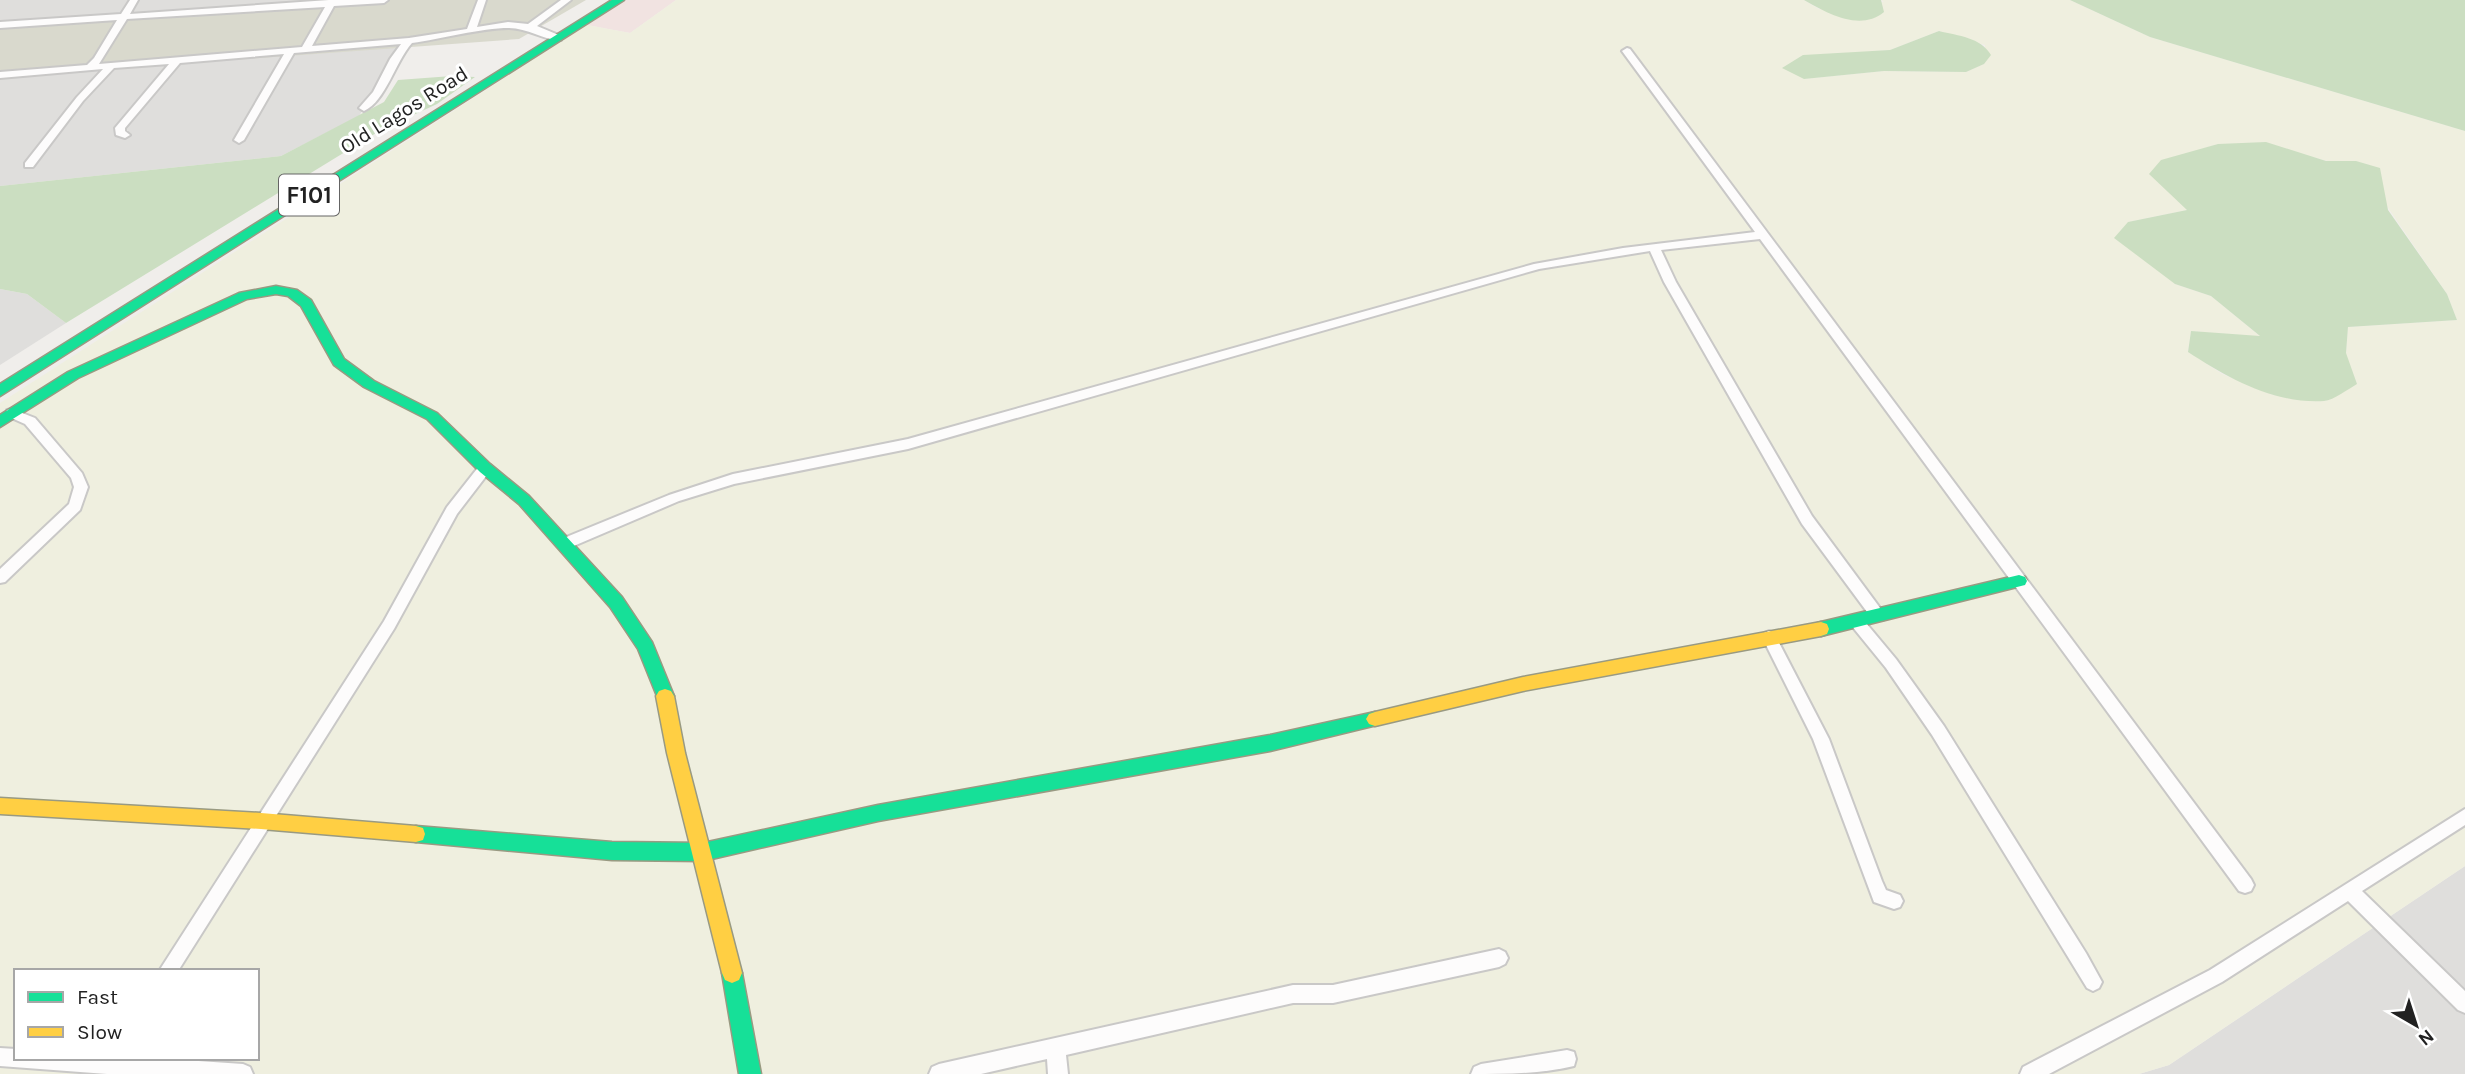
<svg xmlns="http://www.w3.org/2000/svg" width="2465" height="1074" font-family="Karla,sans-serif">
  <style>
    .residential { fill: #dfdedc }
    .commercial { fill: #f1e3e1 }
    .construction { fill: #d9d9cd }
    .farmland { fill: #efefdf; fill-rule: evenodd }
    .forest { fill: #cbdec1 }
    .lines { fill: none; stroke-linecap: round; stroke-linejoin: round }
    .street-casing { stroke: #c9c8c7; stroke-width: 4 }
    .fast-casing { stroke: #999a82; stroke-width: 3 }
    .slow-casing { stroke: #999a82; stroke-width: 3 }
    .street { fill: #fdfcfc; fill-rule: evenodd }
    .fast { fill: #16e098; fill-rule: evenodd }
    .slow { fill: #ffcf43; fill-rule: evenodd }
    .labels { text-anchor: middle; stroke-width: 6; stroke-linejoin: round; paint-order: stroke }
    .far-street-label { font-size: 21px; fill: #222; stroke: #fff }
    .shield { fill: #fff; stroke: #646464; stroke-width: 2 }
    .shield-label { font-size: 24px; font-weight: bold; fill: #222 }
  </style>
  <rect width="100%" height="100%" fill="#f0eeeb"/>
  <g class="residential">
    <path d="M0,0h368l-368,28z"/>
    <path d="M400,47l-41,69 -78,40 -281,30v-109z"/>
    <path d="M0,289l27,5 39,29 -66,42z"/>
    <path d="M2465,866v208h-326l30,-9z"/>
  </g>
  <path class="commercial" d="M627,0h49l-46,33 -43,-8z"/>
  <path class="construction" d="M368,0h218l-67,39 -519,38v-49z"/>
  <path class="farmland" d="M676,0h1128l15,9 65,-7 -3,-2h189l80,37 315,94v735l-296,199 -30,9h-2139v-671l587,-378 43,8zM1939,31l46,14 -1,19 -18,8 -82,-1 -80,8 43,-25 43,-4zM2218,144l83,10 26,7h29l91,133 10,26 -109,7 -2,26 -20,48 -53,-6 -51,-21 -34,-23 3,-20 70,6 -50,-41 -36,-12 -47,-62 59,-12 4,-57zM16,971h241v87h-241z"/>
  <g class="forest">
    <path d="M1804,0h77l3,12c-24,20 -57,1 -80,-12z"/>
    <path d="M2070,0h395v131l-315,-94z"/>
    <path d="M1939,31c20,5 41,6 52,24l-7,9 -18,8 -82,-1 -80,8 -22,-11 21,-13 87,-5z"/>
    <path d="M452,76l23,1 -38,27 -56,26 -315,193 -39,-29 -27,-5v-103l281,-30 103,-54 14,-22z"/>
    <path d="M2266,142l60,19h30l24,7 8,42 59,84 10,26 -109,7 -2,26 11,31c-9,5 -23,16 -33,17 -50,3 -96,-23 -136,-49l3,-21 69,5 -49,-40 -36,-12 -61,-46 14,-16 59,-12 -38,-36 12,-14 57,-16z"/>
  </g>
  <g class="lines">
    <g class="street-casing">
      <g id="street">
        <path d="M130,0h8l-8,14 199,-14h59l-4,3 -50,3 -22,40 97,-8 58,-9 11,-29h8l-9,27 31,-5 20,2 33,-24h10l-34,26 24,10v4c-16,1 -33,-12 -52,-12 -28,0 -68,11 -97,15 -17,19 -26,58 -48,68l-5,-3 14,-16 17,-33 11,-15 -107,9 -50,87 -5,3 -5,-3 50,-86 -104,9 -55,65v3l5,4 -5,3 -9,-3 -1,-7 54,-64 -55,4 -31,33 -50,66h-8v-4l52,-66 26,-28 -103,9v-6l87,-7 7,-7 23,-38 -117,8v-6l121,-8zM325,7l-23,40 -203,17 28,-45z"/>
        <path d="M1627,48l3,1 621,830 3,6 -3,6 -6,2 -6,-2 -479,-652 -99,11 15,32 136,234 71,96 2,4 -2,4h-10l-71,-96 -138,-242 -14,-31 -111,18 -631,180 -174,35 -55,17 -110,47 -5,1 -7,-5 2,-4 110,-45 64,-21 175,-35 626,-175 89,-16 132,-16 -133,-181z"/>
        <path d="M12,409l23,9 47,55 6,14 -8,23 -75,72 -5,1v-14l69,-65 5,-17 -3,-9 -46,-54 -18,-8 -1,-3 1,-3z"/>
        <path d="M485,463l5,2 2,3 -2,3 -33,43 -63,115 -216,342h-19l225,-350 63,-114 33,-42z"/>
        <path d="M1856,615l5,2 35,42 48,67 142,227 16,29 -3,6 -6,3 -6,-3 -155,-253 -46,-67 -35,-43 -2,-4 2,-4z"/>
        <path d="M1769,631l5,2 55,106 53,142 4,9 14,5 3,6 -3,6 -6,2 -20,-7 -61,-163 -51,-102 2,-4z"/>
        <path d="M2465,809v16l-103,66 103,100v22l-7,-3 -110,-109 -126,81 -173,92h-29l3,-7 187,-97z"/>
        <path d="M1499,949l6,3 3,6 -3,6 -6,3 -166,36h-40l-227,52 2,19h-20l-1,-15 -66,15h-52l3,-7 7,-3 354,-79h40z"/>
        <path d="M0,1048l16,1v9h138l89,6 7,3 3,7h-146l-107,-8z"/>
        <path d="M1567,1050l7,2 2,7 -2,7c-32,8 -69,8 -103,8l3,-7 7,-3z"/>
      </g>
    </g>
    <g class="fast-casing">
      <g id="fast">
        <path d="M612,0h12l-624,396v-12z"/>
        <path d="M276,286l21,4 14,10 33,59 30,22 63,32 53,51 39,32 93,101 30,45 22,54 -3,5 -6,2 -6,-2 -21,-52 -28,-42 -91,-103 -39,-32 -53,-53 -63,-32 -30,-22 -33,-59 -13,-10 -12,-2 -29,5 -169,79 -78,49v-12l68,-43 171,-79z"/>
        <path d="M2019,575l6,2 2,4 -2,4 -204,51 -6,-2 -2,-5 2,-5 6,-2z"/>
        <path d="M1375,712l6,2 3,5 -3,5 -111,27 -392,70 -175,40 -91,-1 -196,-18 -7,-2 -2,-6 2,-6 7,-2 196,16 91,1 175,-38 392,-70z"/>
        <path d="M732,963l7,3 3,7 19,101h-22l-17,-101 3,-7z"/>
      </g>
    </g>
    <g class="slow-casing">
      <g id="slow">
        <path d="M1821,622l6,2 2,5 -2,5 -6,2 -298,55 -148,35 -6,-2 -3,-5 3,-5 6,-2 148,-35z"/>
        <path d="M665,689l6,2 3,5 11,57 57,220 -3,7 -7,3 -7,-3 -3,-7 -55,-220 -11,-57 3,-5z"/>
        <path d="M0,798l261,15 155,13 7,2 2,6 -2,6 -7,2 -155,-13 -261,-15z"/>
      </g>
    </g>
    <use href="#street" class="street"/>
    <use href="#fast" class="fast"/>
    <use href="#slow" class="slow"/>
  </g>
  <g class="labels">
    <g class="far-street-label">
      <text transform="translate(404 110) rotate(-32)" y="7">Old Lagos Road</text>
    </g>
    <rect class="shield" x="279" y="174.5" width="60" height="41" rx="5"/>
    <g class="shield-label">
      <text x="309" y="203">F101</text>
    </g>
  </g>
  <rect x="14" y="969" width="245" height="91" fill="#ffffff" stroke="#a7a7a7" stroke-width="2"/>
  <rect x="28" y="992" width="35" height="10" fill="#16e098" stroke="#a7a7a7" stroke-width="2"/>
  <text x="77" y="1004" font-size="21" fill="#222222">Fast</text>
  <rect x="28" y="1027" width="35" height="10" fill="#ffcf43" stroke="#a7a7a7" stroke-width="2"/>
  <text x="77" y="1039" font-size="21" fill="#222222">Slow</text>
  <g transform="translate(2416 1025) rotate(141)" stroke="#ffffff" stroke-width="5" paint-order="stroke">
  <path d="M0-5L12 26L0 18L-12 26Z" fill="#222222"/>
  <text y="-10" font-size="19" font-weight="bold" text-anchor="middle" fill="#222222">N</text>
  </g>
</svg>
